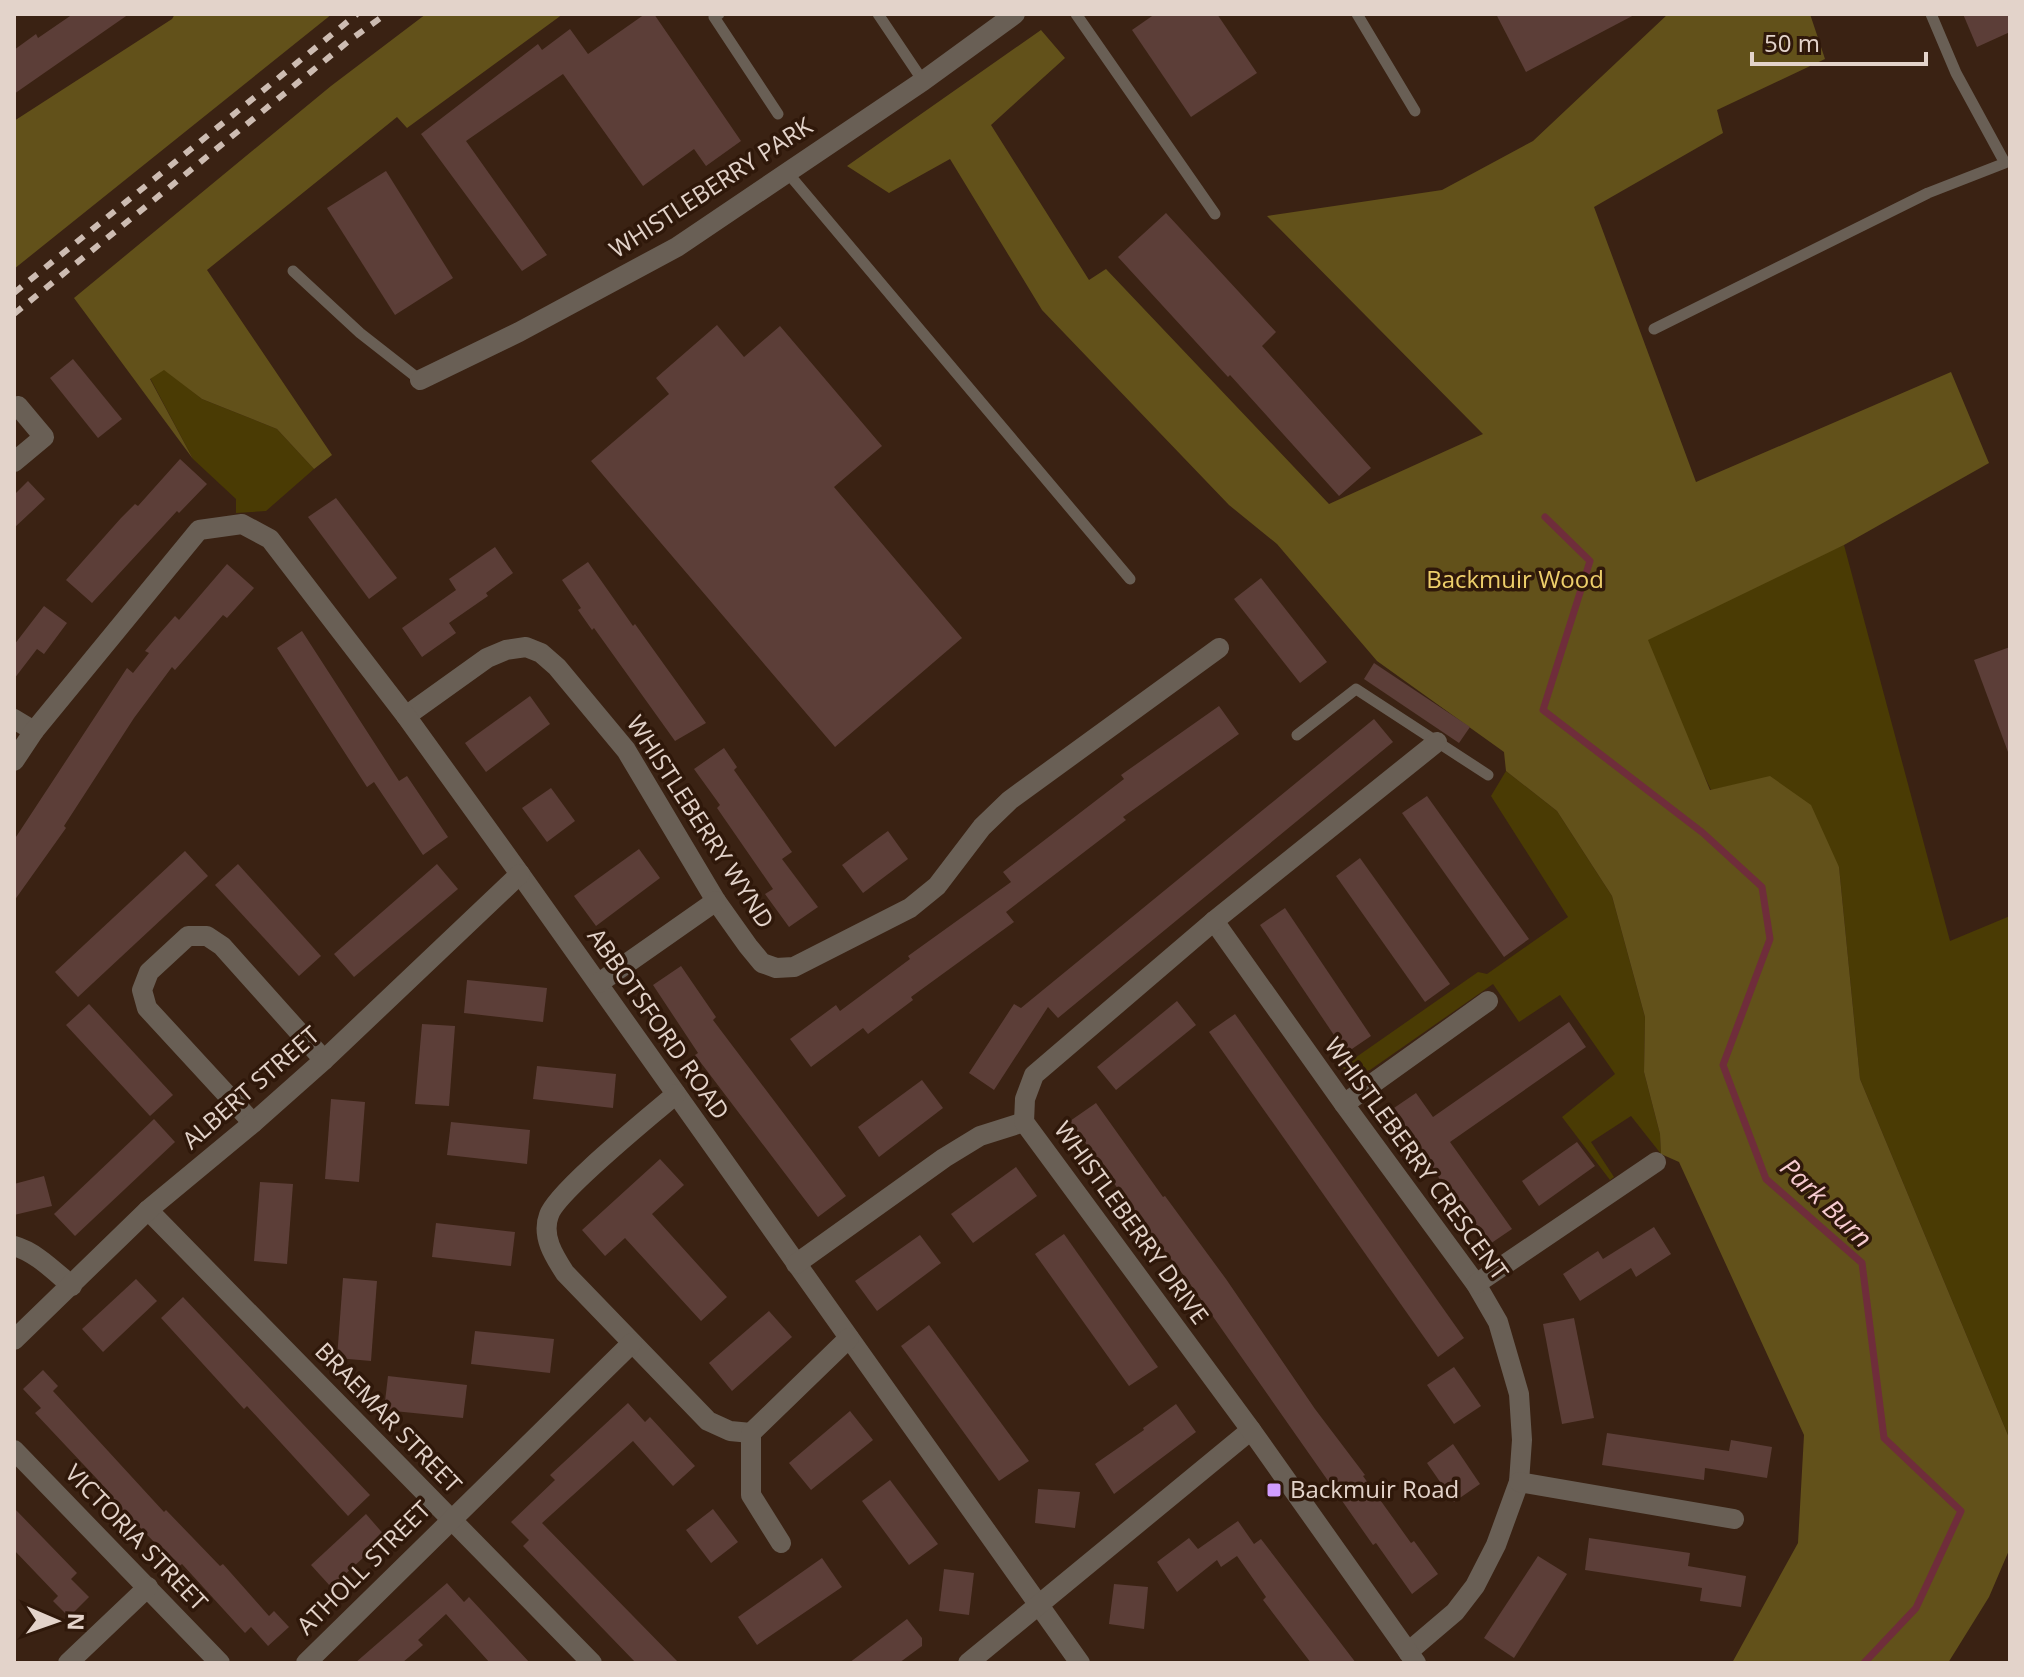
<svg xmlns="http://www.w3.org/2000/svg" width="2024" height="1677" font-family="'Open Sans',sans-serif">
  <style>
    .green { fill: #4a3b04 }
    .forest { fill: #62511a }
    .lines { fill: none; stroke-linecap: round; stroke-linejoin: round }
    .stream { stroke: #6f2d3b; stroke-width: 7 }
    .building { fill: #5c3e38 }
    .lane { stroke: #695f55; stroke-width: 11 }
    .street { stroke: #695f55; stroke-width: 20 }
    .rail { stroke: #cdbcb2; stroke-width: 6; stroke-dasharray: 10 10; stroke-linecap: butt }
    .poi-dot { fill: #d19dfe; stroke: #2f180a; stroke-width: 3 }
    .labels { text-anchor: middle; stroke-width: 7; stroke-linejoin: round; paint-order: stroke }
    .street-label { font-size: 24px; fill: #e3d3ca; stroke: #2f180a }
    .park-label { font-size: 24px; fill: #eecf6b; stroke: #2f180a }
    .poi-label { font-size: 24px; fill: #e3d3ca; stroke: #2f180a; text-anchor: start }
    .water-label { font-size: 26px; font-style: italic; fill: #f7cbd0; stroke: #2f180a }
  </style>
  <rect width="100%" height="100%" fill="#3a2213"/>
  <g class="green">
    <path d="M164,369l38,30 75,30 37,40 -48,42 -30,2v-14l-43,-40 -43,-81z"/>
    <path d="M1844,545l106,396 60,-25v524l-150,-361 -21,-212 -69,-90 -59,13 -74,-156z"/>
    <path d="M1506,771l51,40 55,85 33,121 -1,55 16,62 1,20 -30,-38 -40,26 23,35 -4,3 -48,-63 53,-43 -55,-79 -41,27 -26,-38 -123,86 -13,3 -11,-2 -4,-4 136,-95 9,2 81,-57 -77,-121z"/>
  </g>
  <g class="forest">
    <path d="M175,14h157l-318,255v-148l158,-102z"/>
    <path d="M426,14h137l-156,114 -10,-11 -190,153 125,185 -18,14 -37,-40 -75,-30 -38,-29 -14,9 43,80 -119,-161 257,-212z"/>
    <path d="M1668,14h142l15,45 -108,51 6,23 -129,74 102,275 255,-110 38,91 -145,82 -196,95 62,150 60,-14 41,29 28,62 21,212 150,361v108l-21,49 -41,66h-216l66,-120 6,-108 -125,-273 -18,-8 -1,-20 -16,-62 1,-55 -33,-121 -55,-85 -51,-40 -2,-19 -127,-91 -100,-117 -48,-39 -187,-195 -92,-151 -61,34 -42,-27 194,-136 24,28 -74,67 98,155 17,-11 223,235 154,-70 -216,-218 175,-26 91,-49z"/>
  </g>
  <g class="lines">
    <path class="stream" d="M1545,517l45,44 -47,149 160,123 59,54 8,52 -47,126 43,114 96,84 22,175 77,73 -45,97 -52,55"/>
  </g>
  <g class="building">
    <path d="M73,14h56l-115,80v-44l22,-16 2,4z"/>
    <path d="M645,14h9l87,127 -35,25 -12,-17 -51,37 -80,-112 -97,67 81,114 -25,16 -101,-137 117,-90 4,6 28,-21 18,25z"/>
    <path d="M1155,14h62l40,59 -66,44 -59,-87z"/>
    <path d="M1496,14h140l-110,58z"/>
    <path d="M1963,14h47v18l-33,15z"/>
    <path d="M386,171l67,107 -58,37 -68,-107z"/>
    <path d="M1166,213l110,119 -14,14 109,122 -32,28 -109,-121 -2,2 -110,-120z"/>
    <path d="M717,325l27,32 36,-31 102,120 -48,41 128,151 -127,109 -244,-286 78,-67 -13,-16z"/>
    <path d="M73,359l49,60 -24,19 -48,-60z"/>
    <path d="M180,459l27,25 -28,29 -2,-2 -85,92 -26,-23 55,-62 14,-14 3,2z"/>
    <path d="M28,481l17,18 -31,29v-33z"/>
    <path d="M336,498l61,80 -28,21 -61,-82z"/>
    <path d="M495,547l18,26 -27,20 2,3 -39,27 7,10 -34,24 -20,-29 54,-38 -7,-11z"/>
    <path d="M588,562l45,64 2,-2 71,99 -31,18 -81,-113 -2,2 -14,-20 3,-2 -19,-28z"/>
    <path d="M227,564l27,24 -27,30 -4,-3 -48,55 -3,-3 -38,51 -70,108 2,2 -52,73v-61l113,-172 6,5 16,-20 -4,-2 16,-19 14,-16 4,4z"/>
    <path d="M1261,578l66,84 -27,21 -66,-84z"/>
    <path d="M44,606l23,17 -23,31 -7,-5 -23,30v-34z"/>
    <path d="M302,631l97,150 8,-5 41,61 -25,18 -49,-73 -7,5 -90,-139z"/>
    <path d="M2010,647v105h-2l-34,-92z"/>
    <path d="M1374,663l96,64 -11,16 -95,-64z"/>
    <path d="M530,696l20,28 -64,48 -21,-29z"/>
    <path d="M1219,706l20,28 -116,83 3,3 -120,92 8,10 -103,75 2,3 -45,34 -5,-6 -52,39 -21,-28 46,-34 4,6 70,-52 -2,-3 103,-74 -8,-10 121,-93 -3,-4z"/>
    <path d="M1374,719l19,23 -335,276 -10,-11 -54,83 -25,-17 45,-69 7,4z"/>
    <path d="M724,748l13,19 -3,3 58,82 -10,7 36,48 -29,20 -24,-33 8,-5 -56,-81 3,-3 -26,-36z"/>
    <path d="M551,788l24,33 -28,21 -25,-34z"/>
    <path d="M1427,796l102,143 -25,18 -102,-144z"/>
    <path d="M888,831l20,28 -45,34 -21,-28z"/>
    <path d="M639,849l21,29 -64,48 -22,-30z"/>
    <path d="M185,851l23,25 -130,121 -23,-25z"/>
    <path d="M1360,858l90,126 -25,18 -89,-126z"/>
    <path d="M238,864l83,92 -22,20 -84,-91z"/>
    <path d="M437,864l21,25 -104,88 -20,-23z"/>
    <path d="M1285,908l86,128 -25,17 -86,-128z"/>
    <path d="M681,966l35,51 -3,3 133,176 -28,21 -123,-162 3,-2 -45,-68z"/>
    <path d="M467,980l80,8 -4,34 -79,-9z"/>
    <path d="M1177,1001l19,24 -80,65 -19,-23z"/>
    <path d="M89,1004l84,91 -23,21 -84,-91z"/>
    <path d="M1235,1014l229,324 -26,19 -229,-325z"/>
    <path d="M1569,1022l17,25 -136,95 62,87 -25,17 -96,-136 25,-17 17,24z"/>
    <path d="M422,1024l33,2 -6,80 -34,-2z"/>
    <path d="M537,1066l79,8 -3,34 -80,-9z"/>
    <path d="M922,1080l21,28 -64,49 -21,-30z"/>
    <path d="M331,1099l34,3 -6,80 -34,-3z"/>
    <path d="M1096,1103l67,94 2,-1 61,83 89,130 50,66 -2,1 48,67 3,-2 24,33 -26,20 -36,-51 -3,2 -185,-264 -60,-78 -58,-82z"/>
    <path d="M154,1119l21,23 -100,94 -21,-22z"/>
    <path d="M451,1122l79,8 -3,34 -80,-9z"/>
    <path d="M1577,1142l18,24 -56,40 -17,-25z"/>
    <path d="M660,1159l24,26 -32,29 75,83 -26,24 -76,-83 -20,18 -23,-26z"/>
    <path d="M1016,1167l21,29 -64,47 -22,-29z"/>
    <path d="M44,1176l8,30 -38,9v-31z"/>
    <path d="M260,1182l33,2 -6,80 -33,-3z"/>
    <path d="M436,1223l79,9 -4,34 -79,-9z"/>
    <path d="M1654,1227l17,27 -35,23 -5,-9 -51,33 -17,-27 35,-23 5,8z"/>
    <path d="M1064,1234l94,133 -29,19 -94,-132z"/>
    <path d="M920,1235l21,28 -64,48 -22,-30z"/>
    <path d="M343,1278l34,3 -6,80 -34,-3z"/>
    <path d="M136,1279l21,22 -54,51 -21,-23z"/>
    <path d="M183,1297l187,198 -22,21 -101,-110 -3,3 -83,-91z"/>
    <path d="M769,1311l23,26 -60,54 -23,-28z"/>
    <path d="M1574,1318l20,100 -32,6 -19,-100z"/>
    <path d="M929,1325l100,136 -30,20 -98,-135z"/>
    <path d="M475,1331l79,8 -4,34 -79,-9z"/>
    <path d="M1454,1367l27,39 -27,18 -27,-39z"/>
    <path d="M43,1370l15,16 -5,5 111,121 2,-2 54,56 3,-2 46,52 5,-5 15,16 -21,19 -17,-19 -6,6 -63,-69 -4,3 -47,-49 -2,1 -34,-36 3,-3 -63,-67 6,-5 -18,-19z"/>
    <path d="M388,1376l79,9 -4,33 -79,-8z"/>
    <path d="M628,1403l17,19 5,-5 45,49 -22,20 -40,-45 -91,82 137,140h-43l-113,-117 6,-6 -18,-18 44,-42 -5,-5z"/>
    <path d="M1176,1404l20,28 -82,62 -19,-30 49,-34 -1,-2z"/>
    <path d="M850,1411l23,29 -62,50 -22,-27z"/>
    <path d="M1607,1433l122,18 2,-11 41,7 -5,31 -62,-10 -1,12 -102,-15z"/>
    <path d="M1453,1444l27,40 -26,18 -27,-39z"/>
    <path d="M890,1480l48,64 -29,21 -47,-64z"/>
    <path d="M1038,1489l42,3 -5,36 -40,-5z"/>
    <path d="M14,1508l63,65 -6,6 18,18 -20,20 -16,-16 5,-5 -44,-46z"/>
    <path d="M713,1509l25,33 -27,21 -25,-33z"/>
    <path d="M366,1514l20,23 -55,50 -20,-22z"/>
    <path d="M1238,1521l16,23 7,-5 95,124h-45l-48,-63 3,-3 -29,-41 -16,11 -4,-7 -40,32 -20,-30 32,-24 9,11z"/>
    <path d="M1589,1538l101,15 -2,13 58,10 -5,31 -41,-6 2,-13 -117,-18z"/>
    <path d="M1538,1556l29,18 -53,84 -30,-20z"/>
    <path d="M822,1558l20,29 -85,58 -19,-28z"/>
    <path d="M944,1569l30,4 -5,42 -30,-4z"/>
    <path d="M447,1583l17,19 5,-5 61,66h-40l-44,-49 -28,26 5,5 -21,18h-47z"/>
    <path d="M1114,1584l34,3 -4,42 -35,-5z"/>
    <path d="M907,1619l15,19v8l-23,17h-50z"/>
  </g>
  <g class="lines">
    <g class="lane">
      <path d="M719,14l-5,3 64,97"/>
      <path d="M878,14l45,67"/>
      <path d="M1076,14l139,200"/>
      <path d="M1357,14l58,97"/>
      <path d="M787,172l343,407"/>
      <path d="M293,271l67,62 60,47"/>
      <path d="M1654,329l274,-136 77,-30 -49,-90 -25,-59"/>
      <path d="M1297,735l59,-46 132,86"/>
    </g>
    <g class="street">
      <path d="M420,380l99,-48 158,-85 246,-166 92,-67"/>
      <path d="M14,462l30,-25 -26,-31"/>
      <path d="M406,716l81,-58 19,-8 20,-3 15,6 16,14 69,83 90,151 32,45 14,17 14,5 18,-1 116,-59 27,-22 45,-59 28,-27 209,-152"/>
      <path d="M14,719l20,12"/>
      <path d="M14,761l20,-30 165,-201 43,-6 28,15 136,177 114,158 560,789"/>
      <path d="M1214,921l130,183 132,180 22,38 21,72 3,46 -3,42 -23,63 -21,41 -20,26 -47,40"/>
      <path d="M599,983l117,-82"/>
      <path d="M676,1094c-25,22 -119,97 -127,121 -8,21 5,41 16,58l143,148 22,10 21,2"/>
      <path d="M1344,1104l144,-103"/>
      <path d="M253,1123l-106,-115 -5,-18 7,-18 39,-36h19l15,10 102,114"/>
      <path d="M148,1210l444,453"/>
      <path d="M14,1246c22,6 41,26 58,40"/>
      <path d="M796,1264l148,-106 36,-22 44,-14"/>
      <path d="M1476,1284l180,-122"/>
      <path d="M14,1340l134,-130 105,-87 71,-63 196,-186"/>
      <path d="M14,1450l206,213"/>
      <path d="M1519,1482l215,37"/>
      <path d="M781,1543l-30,-48v-62l98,-95"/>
      <path d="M68,1663l80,-76"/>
      <path d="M306,1663l326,-320"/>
      <path d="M968,1663l283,-233"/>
      <path d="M1416,1663l-165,-233 -227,-308 1,-23 9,-24 180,-154 223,-179"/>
    </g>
    <g class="rail">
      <path d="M14,293l343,-279"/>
      <path d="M14,314l336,-274 36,-26"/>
    </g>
  </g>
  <rect class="poi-dot" x="1266" y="1482" width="16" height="16" rx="4"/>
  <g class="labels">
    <g class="street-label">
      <text transform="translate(711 188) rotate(-33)" y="8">WHISTLEBERRY PARK</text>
      <text transform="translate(700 822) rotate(57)" y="8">WHISTLEBERRY WYND</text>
      <text transform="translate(658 1024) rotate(55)" y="8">ABBOTSFORD ROAD</text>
      <text transform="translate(251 1088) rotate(-41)" y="8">ALBERT STREET</text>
      <text transform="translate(1416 1159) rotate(54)" y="8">WHISTLEBERRY CRESCENT</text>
      <text transform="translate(1131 1223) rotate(54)" y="8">WHISTLEBERRY DRIVE</text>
      <text transform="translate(388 1418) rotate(46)" y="8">BRAEMAR STREET</text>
      <text transform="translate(136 1538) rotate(46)" y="8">VICTORIA STREET</text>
      <text transform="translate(364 1568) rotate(-45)" y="8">ATHOLL STREET</text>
    </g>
    <g class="park-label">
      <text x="1515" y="588">Backmuir Wood</text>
    </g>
    <g class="poi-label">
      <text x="1290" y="1498">Backmuir Road</text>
    </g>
    <g class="water-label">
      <text transform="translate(1826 1203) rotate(44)" y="9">Park Burn</text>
    </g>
  </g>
  <rect width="2024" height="1677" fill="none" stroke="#e3d3ca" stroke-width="32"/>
  <g transform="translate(56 1621) rotate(92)" stroke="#2f180a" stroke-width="6" paint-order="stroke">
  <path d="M0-6L14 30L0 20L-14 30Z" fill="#e3d3ca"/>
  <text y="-12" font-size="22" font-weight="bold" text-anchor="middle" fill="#e3d3ca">N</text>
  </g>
  <path d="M1752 52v12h174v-12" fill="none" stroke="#e3d3ca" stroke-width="4"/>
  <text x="1764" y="52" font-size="24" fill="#e3d3ca" stroke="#2f180a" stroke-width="6" paint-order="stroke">50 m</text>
</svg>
